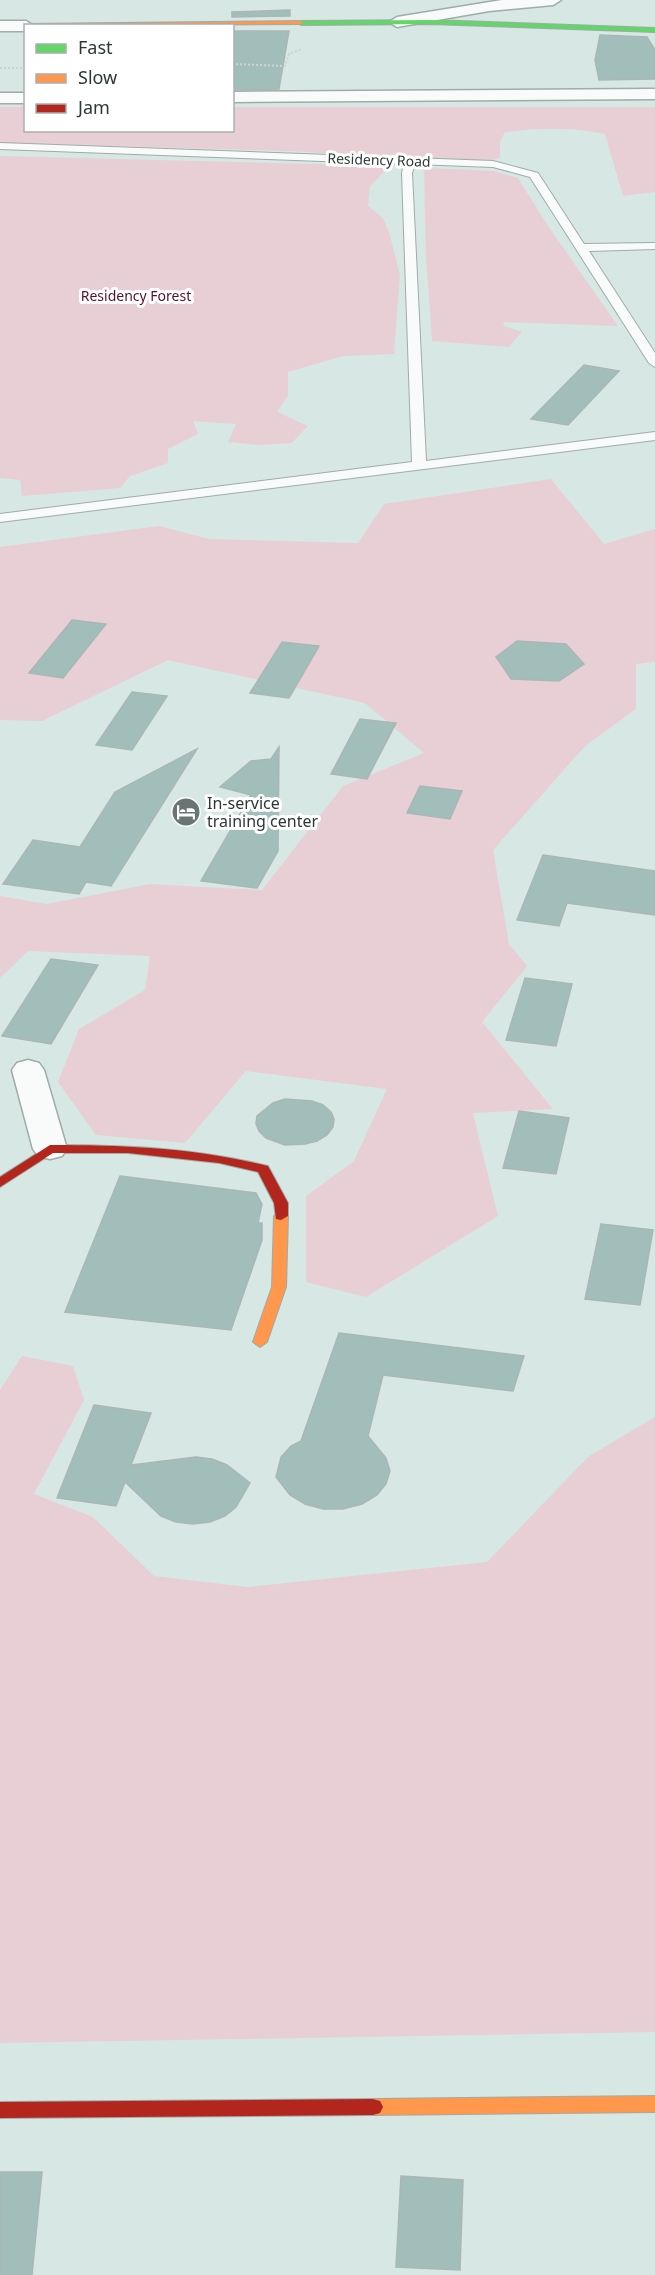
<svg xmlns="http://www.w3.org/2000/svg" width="655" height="2275" font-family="'Noto Sans',sans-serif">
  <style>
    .green { fill: #e8cfd5 }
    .building { fill: #a1beba; stroke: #aab7b5; stroke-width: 1.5 }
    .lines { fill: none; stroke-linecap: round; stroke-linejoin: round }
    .lane-casing { stroke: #9faca9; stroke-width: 2 }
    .street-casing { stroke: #9faca9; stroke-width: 3 }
    .fast-casing { stroke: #9faca9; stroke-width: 2 }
    .slow-casing { stroke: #9faca9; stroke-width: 2 }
    .jam-casing { stroke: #9faca9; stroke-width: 2 }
    .path { stroke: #ced3d2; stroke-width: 2; stroke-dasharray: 2 2; stroke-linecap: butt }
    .lane { fill: #f9fbfb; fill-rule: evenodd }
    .street { fill: #f9fbfb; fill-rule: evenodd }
    .fast { fill: #63d668; fill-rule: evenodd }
    .slow { fill: #ff974d; fill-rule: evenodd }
    .jam { fill: #b3261e; fill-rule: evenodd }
    .labels { text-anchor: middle; stroke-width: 6; stroke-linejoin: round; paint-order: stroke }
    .far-street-label { font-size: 14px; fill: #2d3836; stroke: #fff }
    .far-park-label { font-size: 14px; fill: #5a0f2d; stroke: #fff }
    .poi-label { font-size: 16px; fill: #2d3836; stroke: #fff; text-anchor: start }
  </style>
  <rect width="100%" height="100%" fill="#d7e7e4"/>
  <g class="green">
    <path d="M0,107h25l1,23h206l1,-23h422v85l-32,4 -18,-62c-35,-7 -66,-6 -100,-2l-5,10v16l-16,4 -196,-11 -288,-8z"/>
    <path d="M0,156l390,10 -20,20 -2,20 15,12 6,14 11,43 -6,79 -51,2 -55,16v24l-11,16 31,14 -16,17 -32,2 -32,-3 8,-18 -43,-3 5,13 -30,15v14l-38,13 -10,12 -98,8 -2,-16 -20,-2z"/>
    <path d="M424,168l70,3 24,7 30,48 70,100 -115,-4 1,4 18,6 -13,15 -77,-6 -6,-84z"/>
    <path d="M551,479l53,65 51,-15v133l-19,2v45l-51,37 -92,104 16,94 18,22 -45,56 71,87 -80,4 25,103 -132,81 -60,-15v-86l48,-35 33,-72 -141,-18 -61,72 -89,-8 -38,-53 21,-53 66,-39 5,-34 -122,-5 -28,27v-82l47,8 103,-20 112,6 81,-104 81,-33 -59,-50 -197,-43 -126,61 -42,-1v-173l159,-21 50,13 149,4 26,-39z"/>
    <path d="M22,1356l51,10 11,34 -50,94 59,23 61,59 94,11 239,-25 102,-106 66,-39v615l-655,11v-653z"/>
  </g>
  <g class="building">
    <path d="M290,10v6l-58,1v-5z"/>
    <path d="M232,31h57l-10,58 -47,1z"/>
    <path d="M600,35l47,2 8,13v29l-56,1 -4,-20z"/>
    <path d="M584,365l35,6 -51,54 -37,-6z"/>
    <path d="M72,620l34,4 -43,54 -34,-5z"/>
    <path d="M517,641l49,3 18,20 -25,17 -48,-2 -15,-22z"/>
    <path d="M282,642l37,4 -30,52 -39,-5z"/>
    <path d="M132,692l35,4 -35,54 -36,-5z"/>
    <path d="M360,719l36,4 -29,56 -36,-5z"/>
    <path d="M279,747l-1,104 -21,37 -56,-7 50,-86 -31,-8 31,-26 20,-2z"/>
    <path d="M197,749l-86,137 -25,-4 -7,12 -76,-10 30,-44 47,7 35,-55z"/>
    <path d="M420,786l42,5 -12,28 -43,-6z"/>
    <path d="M543,855l112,16v44l-88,-12 -8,23 -42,-6z"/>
    <path d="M51,959l47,6 -47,79 -49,-8z"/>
    <path d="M525,978l47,6 -16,62 -50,-6z"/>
    <path d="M285,1099l27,2 11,4 8,7 3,7 -1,8 -6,8 -10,6 -12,3 -20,1 -19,-7 -7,-7 -3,-7 1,-8 16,-13z"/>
    <path d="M519,1111l50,7 -13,56 -53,-6z"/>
    <path d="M120,1176l136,17 6,11 -4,19h4v17l-31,90 -166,-18z"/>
    <path d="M601,1224l52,6 -13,75 -55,-6z"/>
    <path d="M339,1333l185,23 -11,35 -130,-16 -15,61 18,22 4,13 -4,13 -9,11 -15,9 -19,5h-20l-18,-5 -15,-9 -14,-18 5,-20 10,-11 10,-5z"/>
    <path d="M94,1405l57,8 -20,52 65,-8 16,2 15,6 23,18 -14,24 -11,9 -15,6 -17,2 -17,-2 -15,-6 -36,-34 -9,24 -59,-8z"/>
    <path d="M0,2172h42l-10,103h-32z"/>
    <path d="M401,2176l62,4 -3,90 -64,-3z"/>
  </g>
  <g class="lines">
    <g class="lane-casing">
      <path id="lane" d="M0,143l493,18 45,12 46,71 71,-1v6l-66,2 66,102v14l-6,-4 -119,-186 -37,-10 -78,-3 -3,9 14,288 229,-29v8l-655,82v-8l412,-52 -10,-289 2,-9 -404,-15z"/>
    </g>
    <g class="street-casing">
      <g id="street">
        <path d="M502,0h59l-8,5 -64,6 -92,16 -8,-5 8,-5z"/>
        <path d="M0,21h26l8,5h-8v5h-26z"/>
        <path d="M655,89v10l-423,3v-10z"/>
        <rect x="0" y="93" width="26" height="10"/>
        <path d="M28,1060l11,3 5,7 23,79 -5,7 -12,3 -12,-3 -5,-7 -21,-79 5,-7z"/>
      </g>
    </g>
    <g class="fast-casing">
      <path id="fast" d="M430,20l225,8v4l-225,-8 -129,1 -3,-2 3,-2z"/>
    </g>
    <g class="slow-casing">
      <g id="slow">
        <path d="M301,21l2,3 -278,2 3,-2z"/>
        <path d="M281,1212l7,4 -2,71 -19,55 -7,5 -7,-5 19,-55 2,-71z"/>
        <path d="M655,2096v16l-282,3 -7,-2 -3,-6 3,-6 7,-2z"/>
      </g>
    </g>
    <g class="jam-casing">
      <g id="jam">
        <path d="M50,1145c74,0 146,3 218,21l20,37v13l-7,4 -5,-1 -2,-16 -16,-31 -39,-9 -91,-10h-75l-53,34v-10z"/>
        <path d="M373,2099l7,2 3,6 -3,6 -7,2 -373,3v-16z"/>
      </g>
    </g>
    <g class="path">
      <path d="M232,64l53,2 4,-12 13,-5"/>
      <path d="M0,68h26"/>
    </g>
    <use href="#lane" class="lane"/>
    <use href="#street" class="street"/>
    <use href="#fast" class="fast"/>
    <use href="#slow" class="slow"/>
    <use href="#jam" class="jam"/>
  </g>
  <defs>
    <g id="hotel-disc" transform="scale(1.5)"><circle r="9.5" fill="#687573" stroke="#fff"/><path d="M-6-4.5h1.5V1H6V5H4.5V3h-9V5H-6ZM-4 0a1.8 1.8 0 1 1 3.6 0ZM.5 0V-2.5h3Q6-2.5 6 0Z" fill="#fff"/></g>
  </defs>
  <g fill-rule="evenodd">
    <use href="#hotel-disc" x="186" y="812"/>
  </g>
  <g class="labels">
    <g class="far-street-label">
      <text transform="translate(379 160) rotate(2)" y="5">Residency Road</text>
    </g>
    <g class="far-park-label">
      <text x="136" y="301">Residency Forest</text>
    </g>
    <g class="poi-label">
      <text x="207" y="809">In-service<tspan x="207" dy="18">training center</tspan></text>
    </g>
  </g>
  <rect x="24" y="24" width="210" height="108" fill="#ffffff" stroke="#abafaf" stroke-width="1.5"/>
  <rect x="36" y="44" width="30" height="9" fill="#63d668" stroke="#abafaf" stroke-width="1.5"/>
  <text x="78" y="54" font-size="18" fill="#2d3836">Fast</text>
  <rect x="36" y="74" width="30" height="9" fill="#ff974d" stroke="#abafaf" stroke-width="1.5"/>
  <text x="78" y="84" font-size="18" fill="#2d3836">Slow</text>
  <rect x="36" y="104" width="30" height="9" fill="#b3261e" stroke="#abafaf" stroke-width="1.5"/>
  <text x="78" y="114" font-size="18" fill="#2d3836">Jam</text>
</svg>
